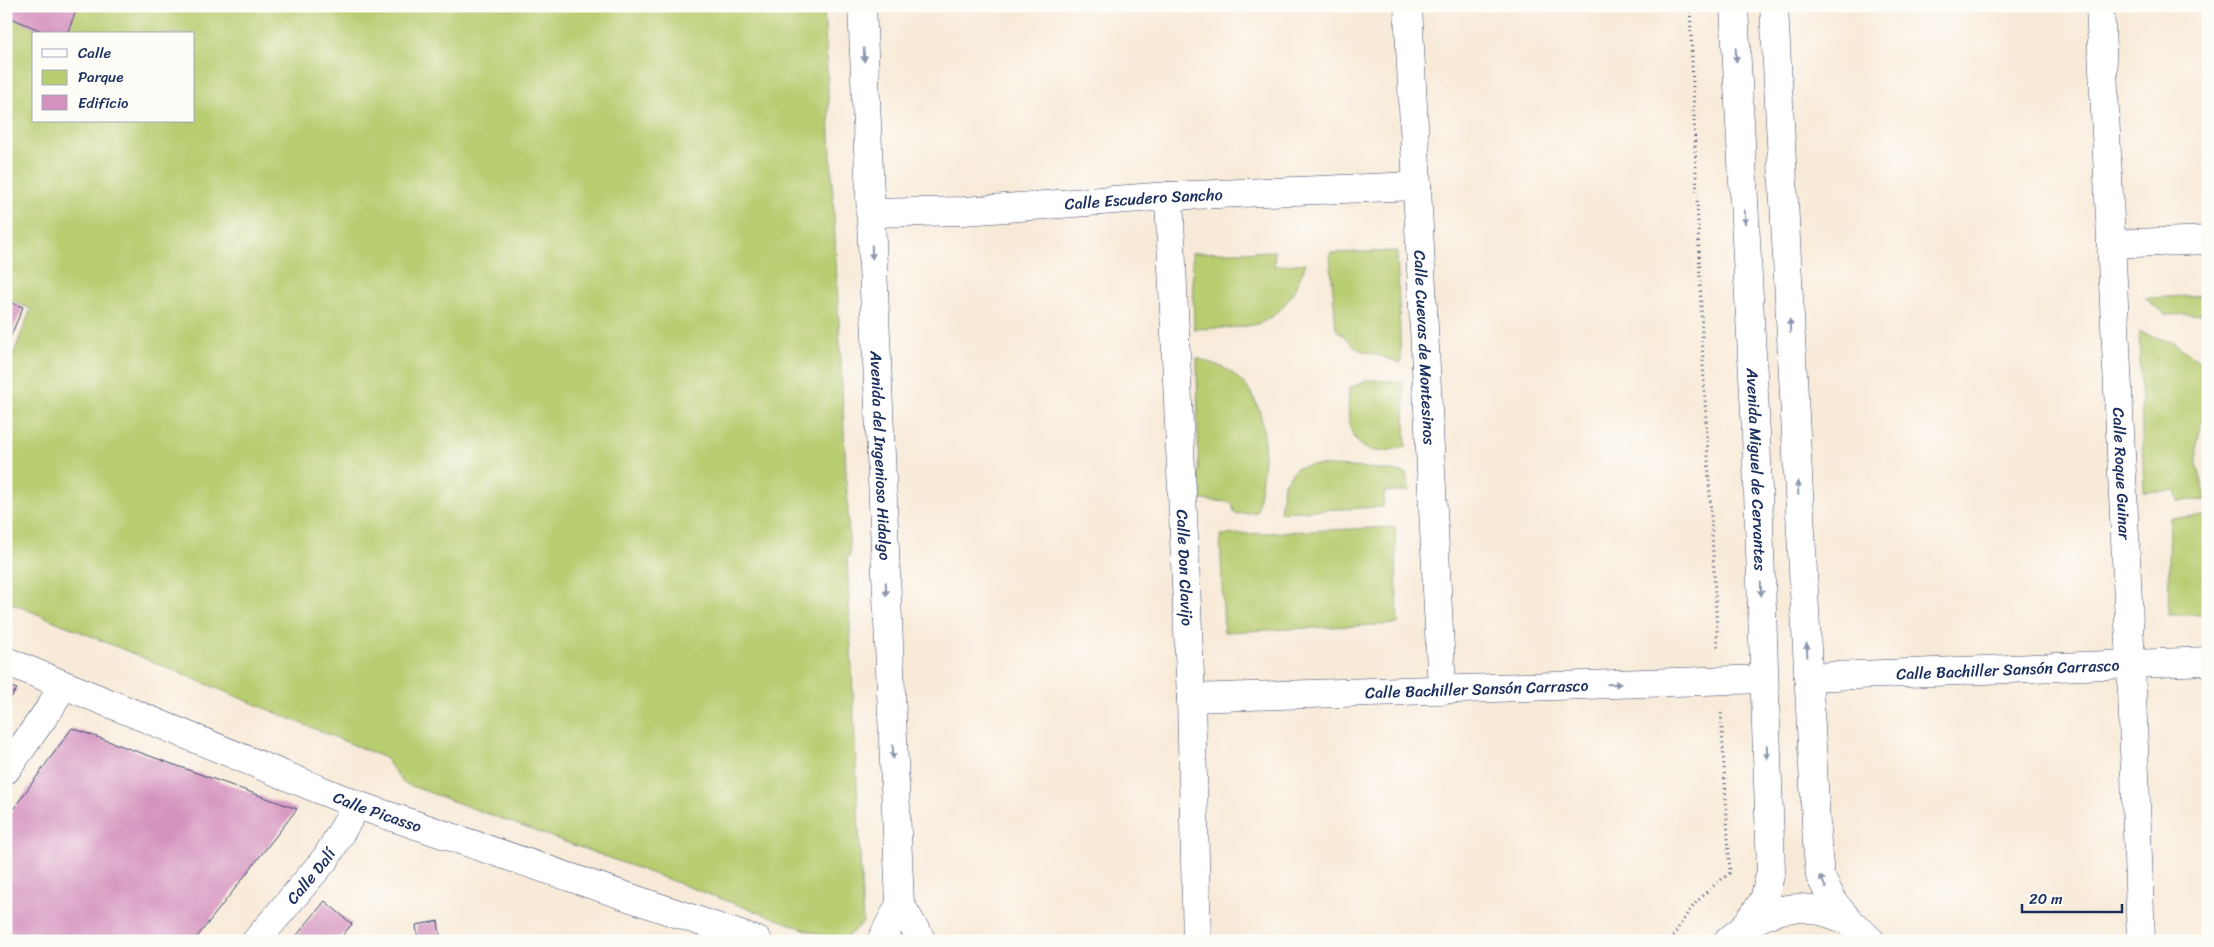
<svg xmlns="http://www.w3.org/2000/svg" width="2214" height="947" font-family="Sriracha,sans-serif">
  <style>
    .green { fill: #b8cc70; stroke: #6a7e67; fill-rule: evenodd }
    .building { fill: #d491be }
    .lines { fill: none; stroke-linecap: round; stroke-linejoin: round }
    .street-casing { stroke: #3c4b70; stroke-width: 29 }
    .path { stroke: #3c4b70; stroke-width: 3; stroke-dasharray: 1 4; stroke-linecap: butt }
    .street { stroke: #fff; stroke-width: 28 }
    .oneway { fill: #8d97ae }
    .labels { text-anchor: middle; stroke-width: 5; stroke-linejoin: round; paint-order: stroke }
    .street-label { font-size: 16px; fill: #1b2f5e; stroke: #fdfcf7 }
  </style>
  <rect width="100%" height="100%" fill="#fdfcf7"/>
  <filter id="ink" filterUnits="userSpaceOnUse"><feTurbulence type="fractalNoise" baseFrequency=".02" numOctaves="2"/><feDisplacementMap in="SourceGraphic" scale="10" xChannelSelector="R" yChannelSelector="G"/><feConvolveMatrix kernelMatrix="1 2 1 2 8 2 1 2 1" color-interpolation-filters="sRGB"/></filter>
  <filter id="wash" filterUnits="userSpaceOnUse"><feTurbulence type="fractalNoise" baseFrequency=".0096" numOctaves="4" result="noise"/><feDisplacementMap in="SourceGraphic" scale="20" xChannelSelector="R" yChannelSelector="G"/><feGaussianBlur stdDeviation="1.12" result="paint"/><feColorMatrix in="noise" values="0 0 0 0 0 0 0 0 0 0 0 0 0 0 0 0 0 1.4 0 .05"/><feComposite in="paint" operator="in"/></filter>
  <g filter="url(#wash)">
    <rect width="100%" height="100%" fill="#f8ead8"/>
    <g class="green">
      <path d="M6,6h818l26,551 -3,-1 16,367 -21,18h-5l-434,-158 -18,-25 -379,-157v-228l25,-64 -25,-11zM34,34h160v87h-160z"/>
      <path d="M1275,251l-1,15 32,-3c-9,23 -21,51 -46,60 -17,6 -48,5 -66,6l-2,-76z"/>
      <path d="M1397,251l4,112 -43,-14 -22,-20 -6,-76z"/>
      <path d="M2208,295v19l-42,1 -21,-17z"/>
      <path d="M2139,332l35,11 32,23 2,43 -7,16 -4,20v20l10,35 -29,1 -2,-11 -32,2z"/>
      <path d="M1197,358c11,4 26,8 35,15 45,34 32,91 25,139l-22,2 -4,-12 -32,-2z"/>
      <path d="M1369,380l34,2 3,65c-11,2 -28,7 -39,2 -22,-10 -19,-42 -18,-61z"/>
      <path d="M1311,465l56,3 39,5 4,18 -25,1 -2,15 -103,5 4,-29 12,-15z"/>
      <path d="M2208,516v99h-40l2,-97z"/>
      <path d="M1395,527l3,97 -174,8 -4,-97z"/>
    </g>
    <g id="blocks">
      <g class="building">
        <path d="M6,6h72l-11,28h-18l-43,-18z"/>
        <path d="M6,301l17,6 -17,40z"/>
        <path d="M6,685l11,4 -11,15z"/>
        <path d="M72,728l225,81 -103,132h-188v-122z"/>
        <path d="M325,901l27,23 -14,17h-46z"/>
        <path d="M438,921l3,20h-23l-2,-16z"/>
      </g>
    </g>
  </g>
  <g filter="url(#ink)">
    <use href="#blocks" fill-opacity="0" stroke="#3c4b70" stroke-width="1"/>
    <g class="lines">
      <g class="street-casing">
        <g id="street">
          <path id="s1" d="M862,6l38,898 22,37"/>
          <path id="s2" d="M1408,6l34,684"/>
          <path id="s3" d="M1734,6l22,427 15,438 -7,29 -18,25"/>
          <path d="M1774,6l43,838 3,32 14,27 16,19"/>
          <path id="s4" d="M2100,6l31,659 10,276"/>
          <path id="s5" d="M1169,196l22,502 6,243"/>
          <path id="s6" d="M870,213l94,-2 205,-15 248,-10"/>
          <path d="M2111,244l97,-4"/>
          <path id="s7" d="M6,661l351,144 401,136"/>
          <path id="s8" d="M1808,677l400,-16"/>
          <path id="s9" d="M1191,698l573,-19"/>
          <path d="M6,770l44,-62 13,-23"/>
          <path id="s10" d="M256,941l70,-83 31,-53"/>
          <path d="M881,941l19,-37"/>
          <path d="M1728,941c32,-29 64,-42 105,-26 6,2 13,4 18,8 7,5 14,12 20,18"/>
        </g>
      </g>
      <g class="path">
        <path d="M1690,6l13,355 15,289"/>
        <path d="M1671,941c17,-32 30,-47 59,-68l-9,-162"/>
      </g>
      <use href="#street" class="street"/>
    </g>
    <defs><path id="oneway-solid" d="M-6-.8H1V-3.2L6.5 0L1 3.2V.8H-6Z" transform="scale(1.25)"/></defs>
    <g class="oneway">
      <use href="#oneway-solid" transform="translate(864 55) rotate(88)"/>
      <use href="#oneway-solid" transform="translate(1736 55) rotate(87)"/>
      <use href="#oneway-solid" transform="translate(1745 217) rotate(87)"/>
      <use href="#oneway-solid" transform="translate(872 252) rotate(88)"/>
      <use href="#oneway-solid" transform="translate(1790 326) rotate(-93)"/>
      <use href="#oneway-solid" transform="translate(1798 488) rotate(-93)"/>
      <use href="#oneway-solid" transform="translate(886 589) rotate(88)"/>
      <use href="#oneway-solid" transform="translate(1761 589) rotate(88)"/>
      <use href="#oneway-solid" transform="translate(1807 650) rotate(-93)"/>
      <use href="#oneway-solid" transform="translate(1614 684) rotate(-2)"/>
      <use href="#oneway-solid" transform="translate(893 752) rotate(88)"/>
      <use href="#oneway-solid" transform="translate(1767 752) rotate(88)"/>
      <use href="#oneway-solid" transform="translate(1823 882) rotate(-115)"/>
    </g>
  </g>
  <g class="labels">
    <g class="street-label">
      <text dy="6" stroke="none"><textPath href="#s6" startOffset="274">Calle Escudero Sancho</textPath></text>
      <text dy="6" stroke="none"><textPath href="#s2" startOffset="342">Calle Cuevas de Montesinos</textPath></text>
      <text dy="6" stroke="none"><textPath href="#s1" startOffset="450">Avenida del Ingenioso Hidalgo</textPath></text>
      <text dy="6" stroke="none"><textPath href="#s3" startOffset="464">Avenida Miguel de Cervantes</textPath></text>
      <text dy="6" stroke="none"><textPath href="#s4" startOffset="468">Calle Roque Guinar</textPath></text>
      <text dy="6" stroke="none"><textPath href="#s5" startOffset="372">Calle Don Clavijo</textPath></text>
      <text dy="6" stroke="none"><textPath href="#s8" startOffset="200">Calle Bachiller Sansón Carrasco</textPath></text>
      <text dy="6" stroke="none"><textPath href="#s9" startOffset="286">Calle Bachiller Sansón Carrasco</textPath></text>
      <text dy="6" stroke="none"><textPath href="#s7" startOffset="401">Calle Picasso</textPath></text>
      <text dy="6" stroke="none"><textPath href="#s10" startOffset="85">Calle Dalí</textPath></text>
    </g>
  </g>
  <rect width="2214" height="947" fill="none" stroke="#fdfcf7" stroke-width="25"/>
  <rect x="32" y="32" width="162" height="90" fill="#fdfcf7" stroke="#a3aaba"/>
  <rect x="42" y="49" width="25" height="8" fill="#ffffff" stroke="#a3aaba"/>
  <text x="78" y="58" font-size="15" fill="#1b2f5e">Calle</text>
  <rect x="42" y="70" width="25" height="15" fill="#b8cc70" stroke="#a3aaba"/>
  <text x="78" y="82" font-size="15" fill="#1b2f5e">Parque</text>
  <rect x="42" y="95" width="25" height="15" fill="#d491be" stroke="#a3aaba"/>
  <text x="78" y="108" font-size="15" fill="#1b2f5e">Edificio</text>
  <path d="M2022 904v8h100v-8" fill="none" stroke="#1b2f5e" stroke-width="2.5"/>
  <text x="2029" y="904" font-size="15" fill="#1b2f5e" stroke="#fdfcf7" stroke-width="4" paint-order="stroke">20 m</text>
</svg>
